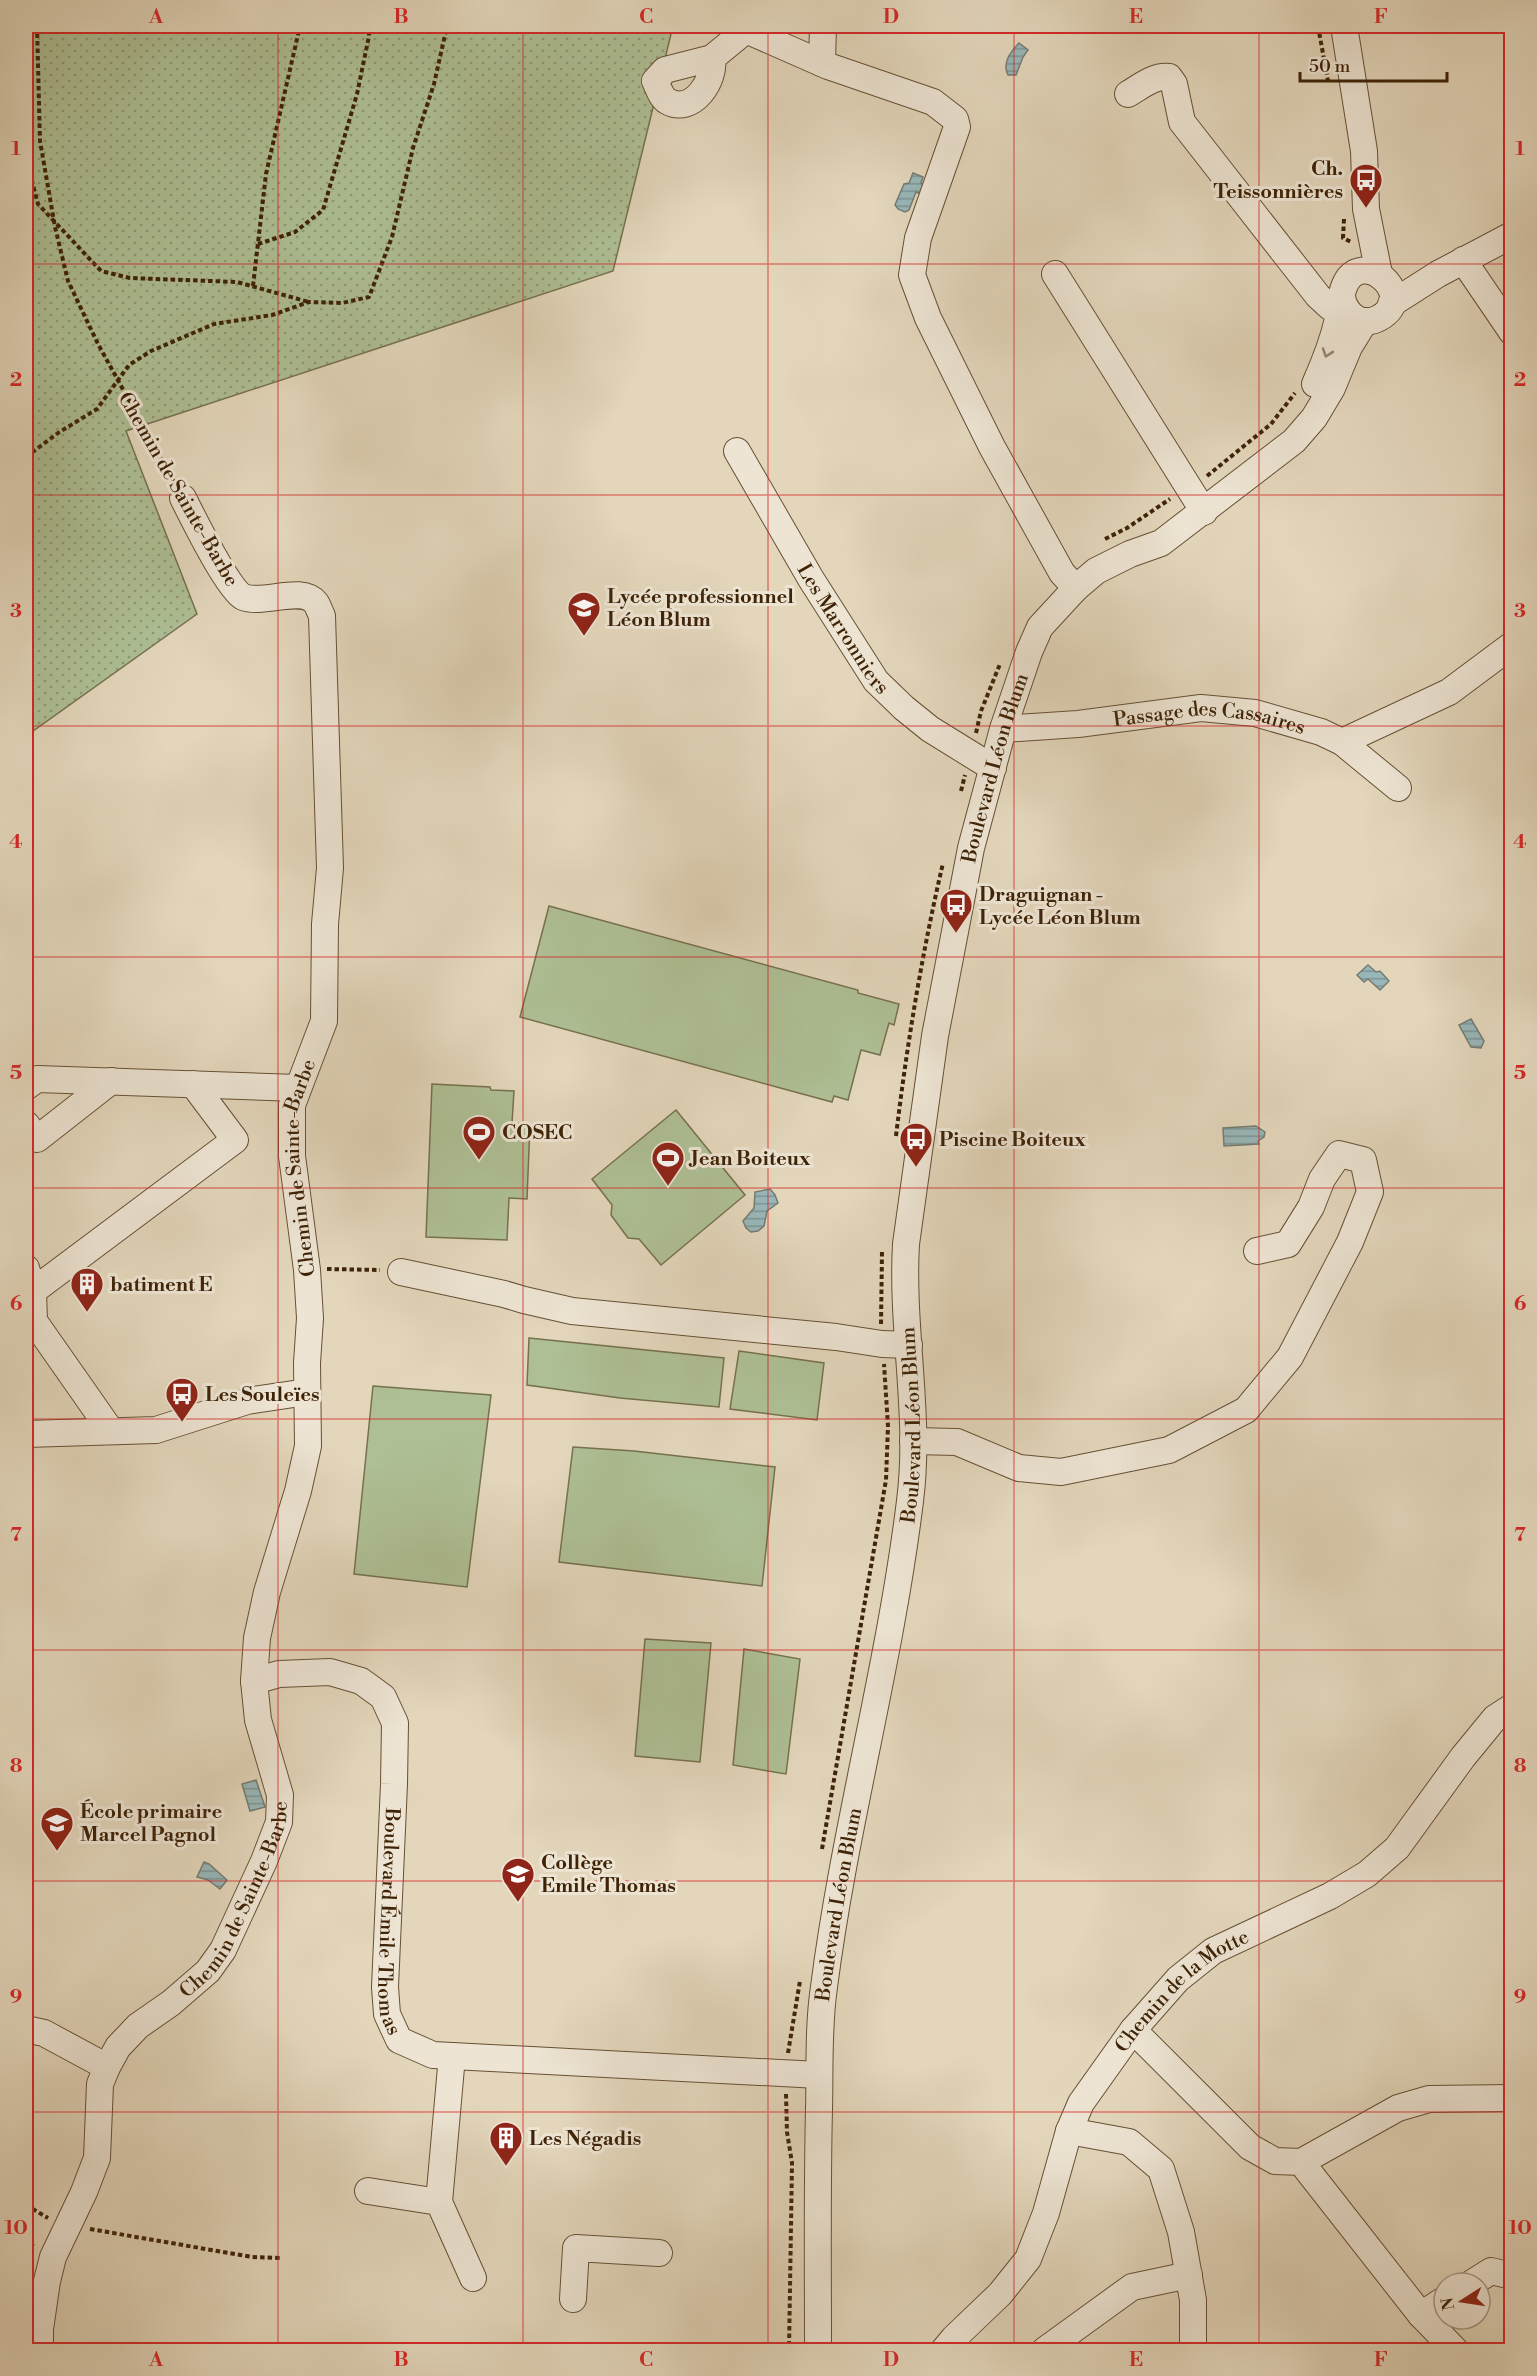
<svg xmlns="http://www.w3.org/2000/svg" width="1537" height="2376" font-family="'Libre Bodoni',serif">
  <style>
    .grass { fill: url(#grass-dots); stroke: #76714e; stroke-width: 1.5 }
    .pitch { fill: #aebf95; stroke: #76714e; stroke-width: 1.5 }
    .water { fill: url(#water-rules); stroke: #747c72; stroke-width: 1.5 }
    .lines { fill: none; stroke-linecap: round; stroke-linejoin: round }
    .minor-casing { stroke: #675034; stroke-width: 28 }
    .path { stroke: #3e2307; stroke-width: 4; stroke-dasharray: 4.5 3; stroke-linecap: butt }
    .minor { stroke: #ede4d3; stroke-width: 26 }
    .oneway { stroke: #96846d }
    .grid { fill: none; stroke: #d62828; stroke-width: 1.5; stroke-opacity: 0.55 }
    .labels { text-anchor: middle; stroke-width: 6; stroke-linejoin: round; paint-order: stroke }
    .poi-label { font-size: 20px; font-weight: bold; fill: #3e2307; stroke: #ede4d3; text-anchor: start }
    .street-label { font-size: 20px; fill: #3e2307; stroke: #ede4d3 }
    .neatline { fill: none; stroke: #d62828; stroke-width: 2 }
    .grid-label { font-size: 20px; text-anchor: middle; font-weight: bold; fill: #d62828 }
  </style>
  <defs>
    <pattern id="grass-dots" width="8" height="8" patternUnits="userSpaceOnUse" patternTransform="scale(1.5)"><rect width="8" height="8" fill="#aebf95"/><path d="M2 2h.1M6 6h.1" fill="none" stroke="#8f9b78" stroke-width="1.8" stroke-linecap="round"/></pattern>
    <pattern id="water-rules" width="6" height="5" patternUnits="userSpaceOnUse" patternTransform="scale(1.5)"><rect width="6" height="5" fill="#98b7b9"/><path d="M0 2.5h6" fill="none" stroke="#7d9494"/></pattern>
  </defs>
  <rect width="100%" height="100%" fill="#e3d6bb"/>
  <filter id="stains"><feTurbulence type="fractalNoise" baseFrequency=".00333" numOctaves="4"/><feColorMatrix values="0 0 0 0 .2 0 0 0 0 .09 0 0 0 0 .02 0 0 0 .5 -.17"/></filter>
  <radialGradient id="worn" r=".72"><stop offset=".6" stop-color="#630" stop-opacity="0"/><stop offset="1" stop-color="#630" stop-opacity=".3"/></radialGradient>
  <path class="grass" d="M26,26h647l-60,245 -487,160 71,183 -171,122z"/>
  <g class="pitch">
    <path d="M549,906l309,84v3l41,11 -5,21 -5,-2 -9,32 -19,-5 -13,50 -14,-4 -2,6 -312,-85z"/>
    <path d="M432,1084l58,3 1,3 23,1 -2,32 18,1 -3,75 -18,-1 -2,42 -81,-3z"/>
    <path d="M676,1110l69,85 -84,70 -22,-26 -11,-1 -17,-23 1,-10 -20,-26z"/>
    <path d="M529,1338l195,20 -5,49 -99,-9 -93,-13z"/>
    <path d="M739,1351l85,12 -7,57 -87,-11z"/>
    <path d="M373,1386l118,9 -24,192 -113,-13z"/>
    <path d="M573,1447l61,4 141,16 -13,119 -203,-24z"/>
    <path d="M645,1639l66,4 -11,119 -65,-6z"/>
    <path d="M744,1649l56,10 -14,115 -53,-9z"/>
  </g>
  <g class="water">
    <path d="M1019,43l9,7 -5,7 -7,18h-8c-6,-11 2,-23 11,-32z"/>
    <path d="M913,173l10,4 -2,6 3,2 -3,9 -5,-2 -7,18 -4,2 -7,-3 -3,-4 9,-21 5,-1z"/>
    <path d="M1368,965l8,7 4,-1 9,10 -9,9 -12,-11 -4,3 -7,-7z"/>
    <path d="M1471,1019l13,22 -3,7 -10,-1 -12,-22z"/>
    <path d="M1256,1126l9,6 -1,5 -6,4 1,3 -35,2 -1,-18z"/>
    <path d="M770,1189l5,6 3,8 -11,8 -3,15 -6,5 -7,1 -5,-4 -3,-7 11,-13 1,-16z"/>
    <path d="M256,1780l9,27 -15,4 -8,-27z"/>
    <path d="M204,1862l5,2 18,16 -7,9 -12,-9 -11,-3z"/>
  </g>
  <g class="lines">
    <g class="minor-casing">
      <g id="minor">
        <path d="M1344,26l20,125 2,58 13,65"/>
        <path d="M712,58c4,22 -20,58 -45,43 -6,-4 -9,-14 -12,-20l10,-11 47,-12 34,-28 82,36 105,36 22,17 2,8 -39,111 -6,37 16,43 64,129 70,126 14,15"/>
        <path d="M822,63l1,-37"/>
        <path d="M1128,94c12,-7 26,-19 41,-17l5,7 8,38 136,174 12,11 19,6"/>
        <path d="M1463,260l49,72"/>
        <path d="M1055,274l149,238"/>
        <path d="M1391,304l47,-30 74,-39"/>
        <path d="M1315,384c9,-20 18,-43 23,-65 3,-10 2,-22 6,-32 16,-43 76,9 35,31 -18,10 -34,-4 -37,-21"/>
        <path id="s1" d="M737,451l74,128 65,102 28,27 26,21 63,39"/>
        <path id="s2" d="M1003,729l75,-5 123,-16 54,5 66,19 21,10 56,46"/>
        <path d="M1342,742l107,-50 63,-47"/>
        <path d="M26,1087l11,-8 261,9"/>
        <path d="M26,1124l11,15 74,-58"/>
        <path d="M26,1268l7,23 1,30 77,110"/>
        <path d="M401,1272l103,22 20,6 48,11 264,26 46,7 27,1"/>
        <path d="M33,1291l202,-151 -42,-56"/>
        <path d="M26,1434l130,-4 91,-29 60,-9"/>
        <path d="M913,1441l44,1 62,26 42,4 108,-22 77,-40 44,-53 60,-115 20,-50 -7,-32 -24,-6 -17,25 -11,28 -23,37 -31,7"/>
        <path id="s3" d="M254,1681l25,-7 51,-2 31,9 22,16 12,26 -1,61 -9,203 2,27 12,26 34,15 386,20"/>
        <path d="M26,2029l18,4 63,34"/>
        <path d="M1133,2030l117,117 25,14 26,1 120,153 34,35"/>
        <path d="M1069,2131l60,11 32,27 20,63 12,68v46l-2,4"/>
        <path d="M1301,2162l97,-54 31,-9 83,-1"/>
        <path d="M368,2191l71,11 34,76"/>
        <path d="M439,2202l13,-146"/>
        <path d="M1472,2283l19,-12 21,5"/>
        <path d="M573,2299l3,-51 83,5"/>
        <path d="M1421,2315l23,-15"/>
        <path id="s4" d="M40,2350v-21l7,-48 6,-24 31,-65 13,-34 3,-74 7,-17 11,-20 20,-21 33,-23 37,-32 15,-21 41,-89 15,-39 1,-27 -22,-75 -4,-39 3,-43 10,-46 31,-101 10,-45 -1,-83 3,-45 -3,-48 -15,-114v-51l32,-84 1,-97 5,-56 -8,-252c-2,-4 -4,-10 -6,-13 -14,-18 -52,2 -73,-6 -14,-6 -51,-81 -60,-99"/>
        <path id="s5" d="M818,2350c0,-80 -1,-160 1,-240 1,-41 -1,-83 5,-123 21,-163 66,-322 86,-486 11,-85 -9,-171 -4,-257l29,-208 36,-188 32,-119 26,-77 11,-25 36,-39 20,-17 34,-17 31,-11 133,-102 20,-23 18,-30 17,-41 16,-26"/>
        <path id="s6" d="M944,2350l10,-12 46,-44 28,-35 18,-46 23,-82 12,-28 52,-73 45,-51 35,-28 117,-55 37,-22 30,-26 66,-91 32,-39 17,-11"/>
        <path d="M1045,2350l87,-63 57,-12"/>
      </g>
    </g>
    <g class="path">
      <path d="M37,26l3,115 15,86 13,54 30,63 76,138"/>
      <path d="M1318,26l10,55"/>
      <path d="M26,158l12,46 63,67 29,7 107,4 72,20"/>
      <path d="M1344,219l-1,19 8,4"/>
      <path d="M258,244l37,-12 28,-22 34,-116 12,-58v-10"/>
      <path d="M253,286l13,-112 34,-148"/>
      <path d="M26,457l32,-24 39,-24 32,-44 22,-14 63,-27 58,-9 37,-13 33,1 27,-6 23,-60 21,-89 21,-64 13,-58"/>
      <path d="M1207,476l64,-52 24,-31"/>
      <path d="M1105,539l22,-11 43,-29"/>
      <path d="M976,733l5,-22 19,-47"/>
      <path d="M961,791l4,-16"/>
      <path d="M896,1136c11,-92 26,-183 47,-273"/>
      <path d="M327,1269l53,1"/>
      <path d="M881,1324l1,-73"/>
      <path d="M822,1849l64,-369 2,-54 -4,-62"/>
      <path d="M788,2053l12,-72"/>
      <path d="M786,2094l1,38 5,31 -3,187"/>
      <path d="M26,2205l22,13"/>
      <path d="M90,2229l162,28 29,1"/>
      <path d="M26,2243l8,3"/>
    </g>
    <use href="#minor" class="minor"/>
  </g>
  <defs><path id="oneway-chevron" d="M-2-3.5L2.5 0L-2 3.5" fill="none" stroke-width="1.6" stroke-linecap="round" stroke-linejoin="round" transform="scale(1.5)"/></defs>
  <use class="oneway" href="#oneway-chevron" transform="translate(1327 353) rotate(109)"/>
  <path class="grid" d="M278,26v2324M523,26v2324M768,26v2324M1014,26v2324M1259,26v2324M26,264h1486M26,495h1486M26,726h1486M26,957h1486M26,1188h1486M26,1419h1486M26,1650h1486M26,1881h1486M26,2112h1486"/>
  <defs>
    <g id="bus-pin" transform="scale(1.725)"><path d="M0 17L-7.5 6A9.5 9.5 0 1 1 7.5 6Z" fill="#8f2418" stroke="#ede4d3"/><path d="M-5-6H5V4H4V6H2V4H-2V6H-4V4H-5ZM-3.5-4V0h7V-4ZM-3.5 1.2v1.5H-2V1.2ZM2 1.2v1.5H3.5V1.2Z" fill="#fff"/></g>
    <g id="school-pin" transform="scale(1.725)"><path d="M0 17L-7.5 6A9.5 9.5 0 1 1 7.5 6Z" fill="#8f2418" stroke="#ede4d3"/><path d="M0-5L7-2L0 1L-7-2ZM-4 1L0 2.5L4 1V4Q0 6-4 4Z" fill="#fff"/></g>
    <g id="stadium-pin" transform="scale(1.725)"><path d="M0 17L-7.5 6A9.5 9.5 0 1 1 7.5 6Z" fill="#8f2418" stroke="#ede4d3"/><path d="M0-5a6.5 5 0 1 0 0 10a6.5 5 0 1 0 0-10ZM-3.5-1.8h7v3.6h-7Z" fill="#fff"/></g>
    <g id="building-pin" transform="scale(1.725)"><path d="M0 17L-7.5 6A9.5 9.5 0 1 1 7.5 6Z" fill="#8f2418" stroke="#ede4d3"/><path d="M-4-6H4V6H1V3H-1V6H-4ZM-2.5-4.3h1.7v1.8h-1.7ZM.8-4.3h1.7v1.8H.8ZM-2.5-1h1.7V.8h-1.7ZM.8-1h1.7V.8H.8Z" fill="#fff"/></g>
  </defs>
  <g fill-rule="evenodd">
    <use href="#bus-pin" x="1366" y="180"/>
    <use href="#school-pin" x="584" y="608"/>
    <use href="#bus-pin" x="956" y="905"/>
    <use href="#stadium-pin" x="479" y="1132"/>
    <use href="#bus-pin" x="916" y="1139"/>
    <use href="#stadium-pin" x="668" y="1158"/>
    <use href="#building-pin" x="87" y="1284"/>
    <use href="#bus-pin" x="182" y="1394"/>
    <use href="#school-pin" x="57" y="1823"/>
    <use href="#school-pin" x="518" y="1874"/>
    <use href="#building-pin" x="506" y="2138"/>
  </g>
  <g class="labels">
    <g class="poi-label">
      <text x="1343" y="175" text-anchor="end">Ch.<tspan x="1343" dy="23">Teissonnières</tspan></text>
      <text x="607" y="603">Lycée professionnel<tspan x="607" dy="23">Léon Blum</tspan></text>
      <text x="979" y="901">Draguignan -<tspan x="979" dy="23">Lycée Léon Blum</tspan></text>
      <text x="502" y="1139">COSEC</text>
      <text x="939" y="1146">Piscine Boiteux</text>
      <text x="691" y="1165">Jean Boiteux</text>
      <text x="110" y="1291">batiment E</text>
      <text x="205" y="1401">Les Souleïes</text>
      <text x="80" y="1818">École primaire<tspan x="80" dy="23">Marcel Pagnol</tspan></text>
      <text x="541" y="1869">Collège<tspan x="541" dy="23">Emile Thomas</tspan></text>
      <text x="529" y="2145">Les Négadis</text>
    </g>
    <g class="street-label">
      <text transform="translate(179 489) rotate(60)" y="7">Chemin de Sainte-Barbe</text>
      <text dy="7" stroke="none"><textPath href="#s1" startOffset="207">Les Marronniers</textPath></text>
      <text dy="7" stroke="none"><textPath href="#s2" startOffset="208">Passage des Cassaires</textPath></text>
      <text dy="7" stroke="none"><textPath href="#s5" startOffset="1599">Boulevard Léon Blum</textPath></text>
      <text dy="7" stroke="none"><textPath href="#s4" startOffset="1268">Chemin de Sainte-Barbe</textPath></text>
      <text dy="7" stroke="none"><textPath href="#s5" startOffset="933">Boulevard Léon Blum</textPath></text>
      <text dy="7" stroke="none"><textPath href="#s4" startOffset="512">Chemin de Sainte-Barbe</textPath></text>
      <text dy="7" stroke="none"><textPath href="#s5" startOffset="447">Boulevard Léon Blum</textPath></text>
      <text dy="7" stroke="none"><textPath href="#s3" startOffset="364">Boulevard Émile Thomas</textPath></text>
      <text dy="7" stroke="none"><textPath href="#s6" startOffset="442">Chemin de la Motte</textPath></text>
    </g>
  </g>
  <rect width="1537" height="2376" fill="none" stroke="#e3d6bb" stroke-width="66"/>
  <g transform="translate(1462 2301) rotate(258)"><circle r="28" fill="#ede4d3" stroke="#a79781" stroke-width="1.5"/>
  <path d="M0-4.5L10 22L0 15L-10 22Z" fill="#8f2418"/>
  <text y="-9" font-size="16" font-weight="bold" text-anchor="middle" fill="#3e2307">N</text>
  </g>
  <path d="M1300 72v9h147v-9" fill="none" stroke="#3e2307" stroke-width="3"/>
  <text x="1309" y="72" font-size="18" fill="#3e2307" stroke="#ede4d3" stroke-width="4.5" paint-order="stroke">50 m</text>
  <rect x="33" y="33" width="1471" height="2310" class="neatline"/>
  <g class="grid-label">
    <text x="156" y="23">A</text>
    <text x="401" y="23">B</text>
    <text x="646" y="23">C</text>
    <text x="891" y="23">D</text>
    <text x="1136" y="23">E</text>
    <text x="1381" y="23">F</text>
    <text x="16" y="155">1</text>
    <text x="1520" y="155">1</text>
    <text x="16" y="386">2</text>
    <text x="1520" y="386">2</text>
    <text x="16" y="617">3</text>
    <text x="1520" y="617">3</text>
    <text x="16" y="848">4</text>
    <text x="1520" y="848">4</text>
    <text x="16" y="1079">5</text>
    <text x="1520" y="1079">5</text>
    <text x="16" y="1310">6</text>
    <text x="1520" y="1310">6</text>
    <text x="16" y="1541">7</text>
    <text x="1520" y="1541">7</text>
    <text x="16" y="1772">8</text>
    <text x="1520" y="1772">8</text>
    <text x="16" y="2003">9</text>
    <text x="1520" y="2003">9</text>
    <text x="16" y="2234">10</text>
    <text x="1520" y="2234">10</text>
    <text x="156" y="2366">A</text>
    <text x="401" y="2366">B</text>
    <text x="646" y="2366">C</text>
    <text x="891" y="2366">D</text>
    <text x="1136" y="2366">E</text>
    <text x="1381" y="2366">F</text>
  </g>
  <rect width="100%" height="100%" filter="url(#stains)"/>
  <rect width="100%" height="100%" fill="url(#worn)"/>
</svg>
